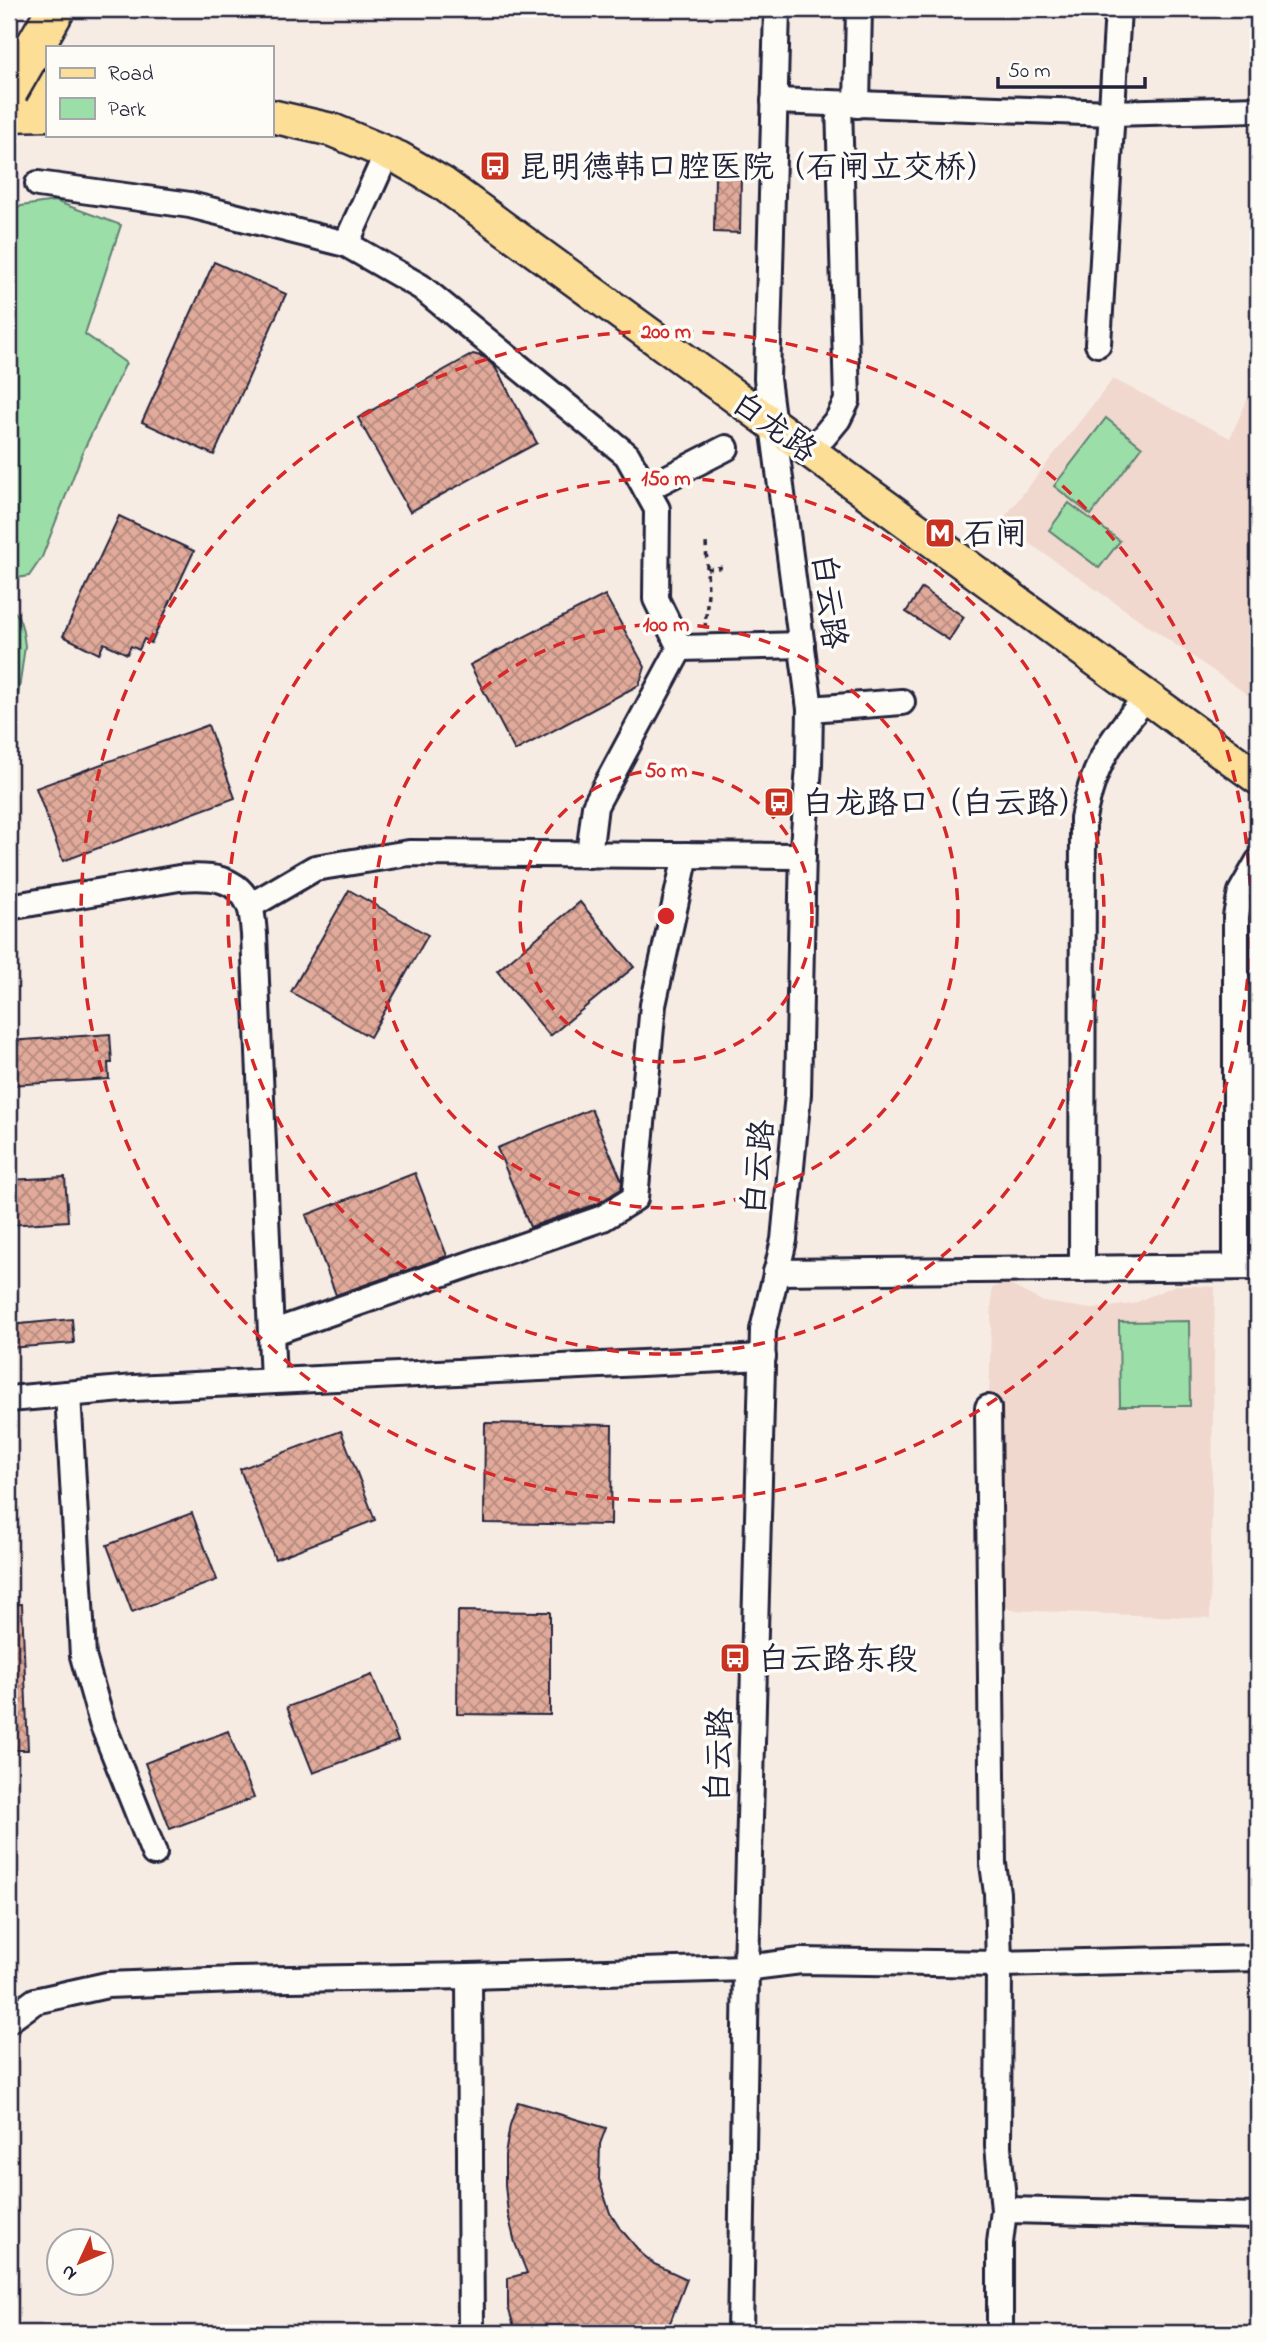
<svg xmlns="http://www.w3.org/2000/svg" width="1267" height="2342" font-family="'Indie Flower','LXGW WenKai TC',sans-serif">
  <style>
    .built { fill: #f0d8ce }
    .park { fill: #9cdea8; stroke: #5f8072; stroke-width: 2 }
    .building { fill: url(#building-cross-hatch); stroke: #22223b; stroke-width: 2 }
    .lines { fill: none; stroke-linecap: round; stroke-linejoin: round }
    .minor-casing { stroke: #22223b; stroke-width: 30 }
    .major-casing { stroke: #22223b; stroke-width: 37 }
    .path { stroke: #22223b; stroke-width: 3.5; stroke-dasharray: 5 5; stroke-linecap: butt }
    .minor { stroke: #fdfcf7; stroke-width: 24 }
    .major { stroke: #fcde96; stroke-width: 32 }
    .highway-bridge-casing { stroke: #22223b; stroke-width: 42; stroke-linecap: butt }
    .highway-bridge { stroke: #fcde96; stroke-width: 37 }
    .ring { fill: none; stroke: #d62828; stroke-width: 3.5; stroke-dasharray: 12 9 }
    .labels { text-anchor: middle; stroke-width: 7; stroke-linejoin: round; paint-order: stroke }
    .poi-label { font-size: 32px; fill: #22223b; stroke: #fdfcf7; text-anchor: start }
    .street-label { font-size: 32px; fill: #22223b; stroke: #fdfcf7 }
    .centre { fill: #d62828; stroke: #fdfcf7; stroke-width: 3.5 }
    .ring-label { font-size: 21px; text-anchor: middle; font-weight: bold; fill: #d62828; stroke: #fdfcf7; stroke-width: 7; stroke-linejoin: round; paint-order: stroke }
  </style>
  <defs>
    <pattern id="building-cross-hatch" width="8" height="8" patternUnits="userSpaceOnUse" patternTransform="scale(1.75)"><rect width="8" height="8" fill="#e1aa9a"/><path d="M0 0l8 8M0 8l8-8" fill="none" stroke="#b68a7f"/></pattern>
  </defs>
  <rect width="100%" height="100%" fill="#f7ece4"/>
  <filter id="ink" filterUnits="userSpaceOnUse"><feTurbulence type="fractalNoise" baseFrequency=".0143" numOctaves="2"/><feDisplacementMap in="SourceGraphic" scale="14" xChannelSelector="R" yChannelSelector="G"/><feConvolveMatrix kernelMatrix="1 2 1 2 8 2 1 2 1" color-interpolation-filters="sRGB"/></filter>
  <g filter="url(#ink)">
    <g class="built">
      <path d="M1258,376v326l-258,-179 113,-144 117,59z"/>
      <path d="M1006,1283l38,19 48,7 40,-5 44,-19 39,2 -5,331 -200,-8 -26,-24 8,-298z"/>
    </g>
    <g class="park">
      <path d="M55,201l66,24 -36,109 41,29 -42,86 -42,108 -13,19 -19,3 -1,-364 12,-9z"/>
      <path d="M1106,418l36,29 -51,68 -37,-29z"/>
      <path d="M1069,503l51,38 -21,27 -50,-38z"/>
      <path d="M9,606c13,10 14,25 16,40l-16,116z"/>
      <path d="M1189,1321l1,85h-70l-1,-84z"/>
    </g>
    <g class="building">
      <path d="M715,175l26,1 -1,57 -26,-1z"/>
      <path d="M214,262l72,32 -72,161 -72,-33z"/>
      <path d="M473,354l11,3 11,10 42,76 -127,69 -52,-94z"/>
      <path d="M119,516l75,35 -43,92 -7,-4 -5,11 -8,-4 -4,8 -23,-11 -5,11 -36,-18z"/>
      <path d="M922,588l42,29 -15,23 -43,-28z"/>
      <path d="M605,595l40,72 -6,18 -124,66 -45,-86z"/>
      <path d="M208,725l27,73 -172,63 -27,-73z"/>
      <path d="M349,890l79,45 -58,102 -79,-45z"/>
      <path d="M580,902l54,65 -84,69 -53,-65z"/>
      <path d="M110,1034l2,29h-4l1,16 -98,6 -2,-44z"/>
      <path d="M591,1109l31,72 -1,8 -24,15 -67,23 -33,-79z"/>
      <path d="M415,1173l32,83 -111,39 -30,-80z"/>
      <path d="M65,1177l3,44 -59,4v-45z"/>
      <path d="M72,1319l2,24 -65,5v-23z"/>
      <path d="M485,1423l127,2 -1,100 -127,-2z"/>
      <path d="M341,1431l34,89 -100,39 -35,-90z"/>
      <path d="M192,1513l25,67 -85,32 -25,-67z"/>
      <path d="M9,1604h13l6,146h-19z"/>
      <path d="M458,1611l92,1v103l-93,-1z"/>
      <path d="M372,1675l26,66 -85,32 -26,-66z"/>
      <path d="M228,1731l26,67 -84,31 -25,-66z"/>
      <path d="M518,2102l88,26 -6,16 -1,35 11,34 9,14 22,26 13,11 33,15 -21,54h-150l-8,-26v-29l19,-5 -12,-30 -7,-29 -3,-29v-30l5,-30z"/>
    </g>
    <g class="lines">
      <g class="minor-casing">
        <g id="minor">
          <path d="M774,101l338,12 146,-4"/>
          <path d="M857,105l2,-96"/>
          <path d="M38,184l152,21 156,39 75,43 206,168 30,54 -1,90 24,49 -85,158 -6,49"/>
          <path d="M346,244l41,-91"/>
          <path d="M1098,344l20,-335"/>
          <path d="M824,436l14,-17 9,-18 -8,-297"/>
          <path d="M646,489l80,-41"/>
          <path d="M680,648l122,-3"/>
          <path d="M810,709l92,-7"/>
          <path d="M250,906l65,-38 94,-15 394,3"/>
          <path d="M9,907l170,-29c28,-2 59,-3 71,29 3,8 3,19 4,27l19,447"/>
          <path d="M1236,1267v-351l5,-24 17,-30"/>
          <path d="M1082,1269l1,-451c12,-58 27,-76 63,-121"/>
          <path d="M776,1272l482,-5"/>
          <path d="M271,1333l332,-115 32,-20 18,-193 33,-150"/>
          <path d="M68,1394l15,262 19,67 52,130"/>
          <path d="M9,1399l125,-11 629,-31"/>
          <path d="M988,1408l5,456 4,29 2,71 -1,182 6,64 -4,33v90"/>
          <path d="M469,1976l2,357"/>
          <path d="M9,2020l26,-19 72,-16 129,-5 233,-4 277,-8 55,-7 198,3 259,-6"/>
          <path d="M1004,2210l254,6"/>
          <path d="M740,2333l6,-365 17,-638 21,-90 14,-146 5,-247 6,-81 1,-57 -43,-330 10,-370"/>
        </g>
      </g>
      <g class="major-casing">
        <g id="major">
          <path d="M9,88h38"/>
          <path d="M9,115l38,-1"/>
          <path d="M271,116l61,14 67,28 43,25 816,595"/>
        </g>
      </g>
      <g class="path">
        <path d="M707,569l18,-2"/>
        <path d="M705,628l3,-35 -2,-51"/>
      </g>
      <use href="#minor" class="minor"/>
      <use href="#major" class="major"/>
      <g class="highway-bridge-casing">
        <path id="highway-bridge" d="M9,91l47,-82"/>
      </g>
      <use href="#highway-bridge" class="highway-bridge"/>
    </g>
  </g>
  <g class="ring">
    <circle cx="666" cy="916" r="146"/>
    <circle cx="666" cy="916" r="292"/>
    <circle cx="666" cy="916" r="438"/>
    <circle cx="666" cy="916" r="585"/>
  </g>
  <defs>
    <g id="bus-square" transform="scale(1.575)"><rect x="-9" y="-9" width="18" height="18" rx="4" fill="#c8321e" stroke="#fdfcf7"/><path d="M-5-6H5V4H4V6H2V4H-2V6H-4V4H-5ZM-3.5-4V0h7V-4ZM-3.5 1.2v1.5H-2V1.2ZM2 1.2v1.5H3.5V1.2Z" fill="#fff"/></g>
    <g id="metro-square" transform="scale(1.575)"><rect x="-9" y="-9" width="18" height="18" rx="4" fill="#c8321e" stroke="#fdfcf7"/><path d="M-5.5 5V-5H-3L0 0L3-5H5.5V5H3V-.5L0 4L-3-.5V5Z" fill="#fff"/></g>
  </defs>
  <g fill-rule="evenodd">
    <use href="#bus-square" x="495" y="166"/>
    <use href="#metro-square" x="940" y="533"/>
    <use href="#bus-square" x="779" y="802"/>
    <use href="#bus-square" x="735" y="1658"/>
  </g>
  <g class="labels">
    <g class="poi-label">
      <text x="518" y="177">昆明德韩口腔医院（石闸立交桥）</text>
      <text x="963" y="544">石闸</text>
      <text x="802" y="813">白龙路口（白云路）</text>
      <text x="758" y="1669">白云路东段</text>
    </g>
    <g class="street-label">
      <text transform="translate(775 426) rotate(36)" y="11">白龙路</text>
      <text transform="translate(830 601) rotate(83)" y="11">白云路</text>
      <text transform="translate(757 1167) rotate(-84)" y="11">白云路</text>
      <text transform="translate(718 1755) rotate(-88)" y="11">白云路</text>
    </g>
  </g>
  <circle cx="666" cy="916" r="10" class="centre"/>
  <g class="ring-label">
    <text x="666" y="338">200 m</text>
    <text x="666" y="485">150 m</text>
    <text x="666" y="631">100 m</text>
    <text x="666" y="777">50 m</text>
  </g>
  <rect width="1267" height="2342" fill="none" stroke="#fdfcf7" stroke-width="35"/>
  <rect x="18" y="18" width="1232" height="2307" fill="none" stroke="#22223b" stroke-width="2.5" filter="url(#ink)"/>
  <rect x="46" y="46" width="228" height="91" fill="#fdfcf7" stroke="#a5a5ac" stroke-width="2"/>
  <rect x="60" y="68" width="35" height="10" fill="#fcde96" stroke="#a5a5ac" stroke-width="2"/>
  <text x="108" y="80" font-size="21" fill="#22223b">Road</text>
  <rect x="60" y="98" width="35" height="21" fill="#9cdea8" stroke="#a5a5ac" stroke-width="2"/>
  <text x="108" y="116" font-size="21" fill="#22223b">Park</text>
  <g transform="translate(80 2262) rotate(226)"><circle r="33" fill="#fdfcf7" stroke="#a5a5ac" stroke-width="2"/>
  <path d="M0-5L12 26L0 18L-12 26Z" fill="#c8321e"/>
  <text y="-10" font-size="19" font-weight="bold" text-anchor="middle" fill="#22223b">N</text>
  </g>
  <path d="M998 77v10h147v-10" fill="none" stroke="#22223b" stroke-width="3.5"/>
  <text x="1008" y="77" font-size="21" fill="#22223b" stroke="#fdfcf7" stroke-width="5" paint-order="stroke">50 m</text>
</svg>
